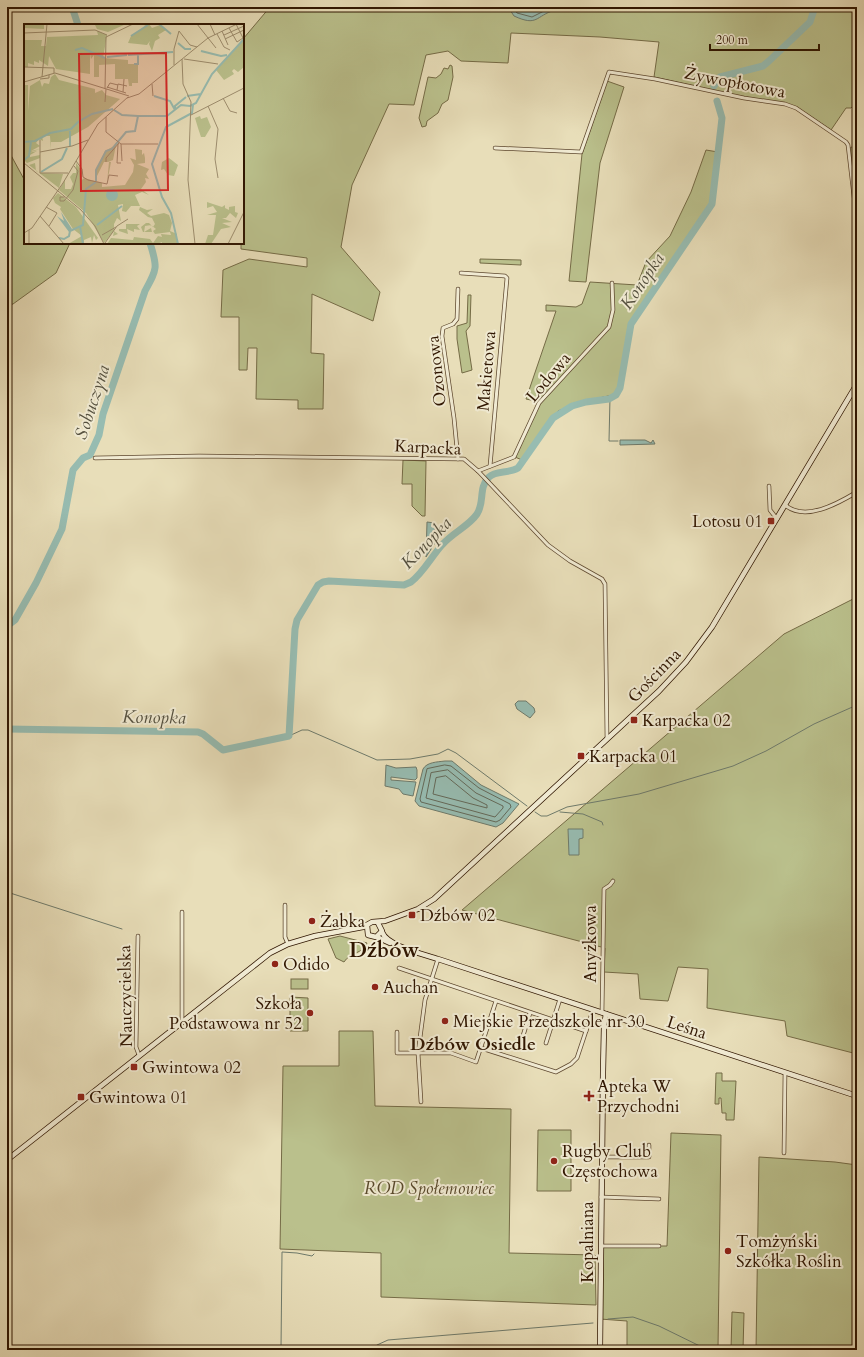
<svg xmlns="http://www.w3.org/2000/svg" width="864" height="1357" font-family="Cardo,serif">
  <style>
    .green { fill: #bac08c; stroke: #756b46 }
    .water { fill: #97bcb1; stroke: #6e7a6b }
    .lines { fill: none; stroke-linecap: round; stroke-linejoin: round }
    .shore { stroke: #646959; stroke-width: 1 }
    .stream { stroke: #6e7a6b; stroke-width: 1 }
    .river { stroke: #97bcb1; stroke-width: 7 }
    .street-casing { stroke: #5e482f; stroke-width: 4.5 }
    .secondary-casing { stroke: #301601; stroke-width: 6 }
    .street { stroke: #f0ead2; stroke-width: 3 }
    .secondary { stroke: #f0ead2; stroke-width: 4.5 }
    .poi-dot { fill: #8f2418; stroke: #f0ead2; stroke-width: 1.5 }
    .labels { text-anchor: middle; stroke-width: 4; stroke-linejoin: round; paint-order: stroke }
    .street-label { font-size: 17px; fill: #301601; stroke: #f0ead2 }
    .poi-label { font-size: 17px; fill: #301601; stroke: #f0ead2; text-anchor: start }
    .park-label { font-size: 17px; font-style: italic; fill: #59492b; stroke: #f0ead2 }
    .water-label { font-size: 18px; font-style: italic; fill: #54503f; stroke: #f0ead2 }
    .neighbourhood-label { font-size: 18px; font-weight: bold; fill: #301601; stroke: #f0ead2 }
    .district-label { font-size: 21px; font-weight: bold; fill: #301601; stroke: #f0ead2 }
    .inset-river { fill: none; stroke: #97bcb1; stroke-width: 2 }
    .inset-road { fill: none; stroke: #9e8e6f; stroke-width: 1 }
    .view { fill: #d62828; fill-opacity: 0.15; stroke: #d62828; stroke-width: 2 }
    .inset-edge { fill: none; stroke: #301601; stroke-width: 2 }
  </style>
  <rect width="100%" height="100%" fill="#e8deb9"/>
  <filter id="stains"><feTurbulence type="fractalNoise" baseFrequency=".005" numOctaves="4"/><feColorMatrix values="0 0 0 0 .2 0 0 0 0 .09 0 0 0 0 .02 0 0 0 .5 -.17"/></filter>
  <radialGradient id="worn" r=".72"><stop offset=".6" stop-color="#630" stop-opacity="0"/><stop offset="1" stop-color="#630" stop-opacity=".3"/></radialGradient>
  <g class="green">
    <path d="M270,7h587v102l-1,-4h-2l-3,3h-5l-15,22 -34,-23 -12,-4 -46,-7 -85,-19 5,-35 -59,-5 -89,-4 -3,30 -47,-2 -13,-10 -22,4 -12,50 -25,-1 -37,81 -11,62 39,45 -7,29 -61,-27 -1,59 13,1 -1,55h-25v-9l-42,-1 1,-51h-9l-1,22h-8v-53h-18l2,-47 26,-11 58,8v-9l-66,-9v-6h2v-204z"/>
    <path d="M450,65l2,1 1,11 -5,23 -6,4 -4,9 -11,8 -1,5 -4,1 -3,-9 9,-41 8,1 5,-4 3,-6 4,1z"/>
    <path d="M607,81l17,6 -24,76 -14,119 -17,-1 13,-127z"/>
    <path d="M857,144v39h-3l-4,-35z"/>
    <path d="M7,148l18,33v62h45l-14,30 -43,31 -6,2z"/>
    <path d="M706,150l12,2 -8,52 -81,120 -7,54 -5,13 -4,4 -33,7 -22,9 -9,9 -27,40 -7,-3 25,-55 -14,-3 30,-88h-10v-6l30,2 6,-3 8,-22 47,3 9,-23 24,-26 21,-44z"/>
    <path d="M480,259l41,1v5l-41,-2z"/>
    <path d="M468,295h3l-1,31 -4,5 6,39 -10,3 -5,-34v-13l10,-3z"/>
    <path d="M403,460l23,1 -1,55h-3l-10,-10v-22h-10z"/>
    <path d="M857,597v457l-70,-18 -2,-15 -78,-13 1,-39 -30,-2 -10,34 -28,-2 -2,-25 -34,-2 1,-24 -143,-38 322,-276z"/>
    <path d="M340,936l27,7c-4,11 -17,9 -23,19l-8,-4 -8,-19z"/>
    <rect x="291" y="979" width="17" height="10"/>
    <path d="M290,997l18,1v33h-18z"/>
    <path d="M339,1031h34l2,75 136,3 -2,144 86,2 1,50 -215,-8v-44l-101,-4 3,-183h56z"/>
    <path d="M716,1073h6v8h14l-2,39h-8v-7h-4l-1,-15h-2v6h-4z"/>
    <path d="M538,1130h33v61h-34z"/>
    <path d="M671,1133l50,2 -3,213 2,2h-93v-29l-27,-2 1,-73h66z"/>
    <path d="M759,1157l76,5 22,3v185h-101z"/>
    <path d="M732,1312l12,1 -1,37h-12z"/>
  </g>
  <g class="water">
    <path d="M508,7h59c-5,3 -8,2 -12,3 -20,6 -17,17 -41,6z"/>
    <path d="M620,440h25l6,3 2,-3 2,4 -35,1z"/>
    <path d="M427,522l8,1v20l-9,14z"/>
    <path d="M518,701h8l8,7 1,4 -5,6 -13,-9 -2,-5z"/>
    <path d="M445,761h7l29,24 38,19 -16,19 -7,4 -77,-21 -4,-5 8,-32c4,-7 14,-7 22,-8z"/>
    <path d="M386,765l10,3 20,-1 1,3v8l-2,2 -24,-3v3l25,2 -3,14 -10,-2 -4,-5 -14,-3z"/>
    <path d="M568,829h15v9l-4,1v16h-10z"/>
  </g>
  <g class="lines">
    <g class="shore">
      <path d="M513,7l4,6 15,4 20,-10"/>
      <path d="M445,765l6,1 28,22 31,16 1,3 -11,13 -4,2 -75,-20 -1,-3 7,-30z"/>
      <path d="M448,770l28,23 27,13v2l-8,9 -69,-19 5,-25z"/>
      <path d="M446,776l27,22 14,7v3l-54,-14 3,-16z"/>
    </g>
    <g class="stream">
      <path d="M610,398l-1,43h9"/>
      <path d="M289,736l13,-6h6l69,30 33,-1 28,-5 10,-5 8,4 71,53"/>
      <path d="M535,812l6,4h6l20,-9 72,-13 94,-28 33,-15 48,-27 43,-19"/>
      <path d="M560,812l23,2 19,8 1,3"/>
      <path d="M7,892l115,37"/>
      <path d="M608,1319l25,-2 26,9 49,24"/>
      <path d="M377,1345l11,-5 205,-17"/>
      <path d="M281,1350l1,-98 15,1 15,3 2,-2"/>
      <path d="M365,1350l8,-3"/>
    </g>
    <g class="river">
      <path d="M72,7l6,18"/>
      <path d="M714,86l6,-9 43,-11 6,-5 41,-39 5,-15"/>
      <path d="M7,626l8,-6 21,-37 26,-54 11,-59 10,-12 7,-3 9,-20 4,-21 42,-123c12,-22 13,-23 5,-48"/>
      <path d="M7,729l191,3 5,2 20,16 66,-14 6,-107 2,-9 21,-35 5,-3 6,-1 75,4 7,-3c12,-9 21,-26 31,-37 10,-12 27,-19 35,-31 8,-12 1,-26 12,-37 7,-7 19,-3 29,-9l35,-50 19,-12 14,-4 23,-3 7,-4 4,-7 11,-64 81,-120 9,-77 1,-9 -5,-17"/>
    </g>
    <g class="street-casing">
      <g id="street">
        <path d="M495,148l86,4 28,-80 46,7 89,19 41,6 11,4 50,34 2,3 9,77"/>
        <path d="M461,273l44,3 2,2 -17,188"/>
        <path d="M458,289l-1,30 -4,5 -10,4 -1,8 12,82 4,41"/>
        <path d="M95,458l104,-2 265,3 14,12 70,74 22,16 32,18 3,5 2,155"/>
        <path d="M478,471l36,-14 25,-54 70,-76 4,-17 -1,-27"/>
        <path d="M769,486l1,24 7,9"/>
        <path d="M785,505c20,17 52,-1 72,-13"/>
        <path d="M285,905v32l3,7"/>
        <path d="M138,936l-2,111 3,8"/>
        <path d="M399,968l187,63"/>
        <path d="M602,1013l2,-124 6,-4 3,-4"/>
        <path d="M182,1022v-110"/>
        <path d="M397,1032v21h54l25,9 20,-61"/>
        <path d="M522,1039l8,-26"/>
        <path d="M546,1043l14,-44"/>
        <path d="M481,1048l75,24 15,-8 6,-6 16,-48"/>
        <path d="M421,1102l-3,-49 7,-53 13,-41"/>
        <path d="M784,1153l1,-80"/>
        <path d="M602,1157h47v-12"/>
        <path d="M601,1197l58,2"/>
        <path d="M601,1246h58"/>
      </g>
    </g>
    <g class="secondary-casing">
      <g id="secondary">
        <path d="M367,925l1,10 8,2 6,-6 -4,-8"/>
        <path d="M382,932c5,14 41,22 56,27l419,137"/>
        <path d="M377,937l13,6"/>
        <path d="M7,1160l263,-207 18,-9 27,-8 48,-9 9,-5 13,-1 33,-12 16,-10 225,-208 27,-29 26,-35 145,-243"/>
        <path d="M600,1350l3,-278 1,-46 2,-12"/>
      </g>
    </g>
    <use href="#street" class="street"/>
    <use href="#secondary" class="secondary"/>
  </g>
  <g class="poi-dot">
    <rect x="767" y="517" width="8" height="8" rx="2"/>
    <rect x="630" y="716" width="8" height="8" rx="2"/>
    <rect x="577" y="752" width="8" height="8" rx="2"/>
    <rect x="408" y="911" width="8" height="8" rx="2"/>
    <circle cx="312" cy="921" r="4"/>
    <circle cx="275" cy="964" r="4"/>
    <circle cx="375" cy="987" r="4"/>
    <circle cx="310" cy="1013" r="4"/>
    <circle cx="445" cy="1021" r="4"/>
    <rect x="130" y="1063" width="8" height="8" rx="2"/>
    <path d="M587 1090h4v4h4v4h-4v4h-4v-4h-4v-4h4z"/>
    <rect x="77" y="1093" width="8" height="8" rx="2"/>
    <circle cx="554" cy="1161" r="4"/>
    <circle cx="728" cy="1251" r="4"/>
  </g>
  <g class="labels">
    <g class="street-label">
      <text transform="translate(735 82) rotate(11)" y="6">Żywopłotowa</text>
      <text transform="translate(436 371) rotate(-96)" y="6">Ozonowa</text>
      <text transform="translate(486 371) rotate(-85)" y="6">Makietowa</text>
      <text transform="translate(548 377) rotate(-50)" y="6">Lodowa</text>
      <text transform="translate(428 447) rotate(3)" y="6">Karpacka</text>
      <text transform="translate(654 675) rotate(-46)" y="6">Gościnna</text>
      <text transform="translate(590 944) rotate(-90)" y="6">Anyżkowa</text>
      <text transform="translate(125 996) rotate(-91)" y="6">Nauczycielska</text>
      <text transform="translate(687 1027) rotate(18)" y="6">Leśna</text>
      <text transform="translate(587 1242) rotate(-90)" y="6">Kopalniana</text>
    </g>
    <g class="poi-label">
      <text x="763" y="527" text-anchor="end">Lotosu 01</text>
      <text x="642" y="726">Karpacka 02</text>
      <text x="589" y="762">Karpacka 01</text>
      <text x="420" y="921">Dźbów 02</text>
      <text x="320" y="927">Żabka</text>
      <text x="283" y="970">Odido</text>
      <text x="383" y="993">Auchan</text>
      <text x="302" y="1009" text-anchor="end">Szkoła<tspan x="302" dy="20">Podstawowa nr 52</tspan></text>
      <text x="453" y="1027">Miejskie Przedszkole nr 30</text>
      <text x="142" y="1073">Gwintowa 02</text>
      <text x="597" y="1092">Apteka W<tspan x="597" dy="20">Przychodni</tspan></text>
      <text x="89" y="1103">Gwintowa 01</text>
      <text x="562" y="1157">Rugby Club<tspan x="562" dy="20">Częstochowa</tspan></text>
      <text x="736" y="1247">Tomżyński<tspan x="736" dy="20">Szkółka Roślin</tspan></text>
    </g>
    <g class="park-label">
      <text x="429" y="1194">ROD Społemowiec</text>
    </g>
    <g class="water-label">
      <text transform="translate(642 281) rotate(-56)" y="6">Konopka</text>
      <text transform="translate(92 402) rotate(-72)" y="6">Sobuczyna</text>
      <text transform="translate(426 543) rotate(-46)" y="6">Konopka</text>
      <text transform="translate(154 717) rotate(1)" y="6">Konopka</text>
    </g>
    <g class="neighbourhood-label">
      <text x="473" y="1050">Dźbów Osiedle</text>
    </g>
    <g class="district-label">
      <text x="384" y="957">Dźbów</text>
    </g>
  </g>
  <g transform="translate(24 24)">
    <rect width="220" height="220" fill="#e8deb9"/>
    <path d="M0,0h20v5l-20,-1zM34,0h68l-18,8 -11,-3 -2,-4zM118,0h7l3,4 8,-3 6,5 -8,5 2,3 -5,3 -3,10 -3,-7 1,-3 -3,4 -19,-2 3,-7 15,-10zM73,7l10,4 -4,23 25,2v4h10v19h-6v3h-3l-1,-7h-13v-15l-16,1v12h-5v-22l-3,4 -1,-6v21l-34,-5 -7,-13 -1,10 -9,-6v3l-5,-2v4l-6,-2v4h-4v-27h18l-1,6h5l1,-9 51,-2zM220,16v27l-6,5 -4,-3 -2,2 2,3 -10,6 -8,-10zM31,50l4,6 36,9v4l7,-3 4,5 14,4 -32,28 -27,15h-10v7l-1,-13h-8l1,5 -4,-2 -3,4 4,3 -9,5 9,-2 -12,4 9,-2 -7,4v2l10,-2v3l-13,5 -3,-3v-75h4v26l2,-25 10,-6 2,7 2,-4 5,1 2,-7zM176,92l1,3 6,-2 4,10 -6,10h-4l-3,-9 -3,-10zM92,121l-3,15 -5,2h3l-4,21 2,-21h-5l-7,14 -1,-6 9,-19zM111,125l7,1v5l2,-2 1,5v5l-8,1 12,5 -3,5 3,5 -4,-1 1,4 -5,7 8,6 -7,-3 -7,3 5,11h-9l-5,6 -4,-1 1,-7 -5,1 3,16 -4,-3 -3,6v7l4,3 -5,2 1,-5 -10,12 -18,-30 -27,-23 6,-10v9h6l2,-5 -3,-7 3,-4h3v-10l6,8v9l2,-2 18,5v4l23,-2 8,-13 1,-7 -4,-7 6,2zM145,134l9,7 -4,11 -6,-1 -4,-6 -3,1 1,-8zM11,139l1,8 4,2 23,1 -4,14 -30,-23zM34,169l18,14 22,31 -2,2 -2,-5 -2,8 -1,-6 -7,3v4h-16l14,-8 -9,-7 -13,-20 1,-2 -6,-4 -2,-5zM183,178l15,5 3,-2v3l4,2v-3l6,-1v6l3,1 -2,5 -6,-5 -4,5h-4l10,4 -10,1 9,4 -10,2 -10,15h-6l3,-9h5l3,-20h-9l10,-3 -4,-6 -6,2zM116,183l7,3 6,-1 -6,4 4,3 13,-3 5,2 3,8 -2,8 7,3v10h-15v-2l-5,2h-50l4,-6 22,2 1,-3 16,2 3,4 5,-7 4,1 -1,-3 10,1 -1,-3 -15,2 -2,-3 3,-2 -5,-4 -6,1 -1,6 7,-4 1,4h-9l-2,-5 5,-4h3l4,4 2,-3 -3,-6 -4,-1 -9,-7zM102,200h14l-3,2 3,4 -6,-1v3l-7,-3 1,5 -9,-3v-2h7z" fill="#bac08c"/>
    <path d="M82 171a6 6 0 1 1 12 0a6 6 0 1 1-12 0ZM37,188l11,17 -3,3 -12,-16 7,5z" fill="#97bcb1"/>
    <path class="inset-river" d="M135,0l12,10M107,12l17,-11M154,19l7,6h6M51,26l7,-2 23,10M177,27l20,5 6,-1M104,31l45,-3M83,33l20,-2M110,40h4v-10M130,72l16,5 5,9M163,72l14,-2M151,85v-3l11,-9M90,86l8,5 16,1M0,118l11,-1 15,-8 21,-4 7,-7 14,-8 21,-5M46,122v-15M0,136l5,-4 2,-14M17,148l21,-13 5,-11M72,157v-11l10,-19 6,-2 14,-17 9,-1 3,-15h29l14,-11 9,1 6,-3 16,-29 32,-35M73,201l25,-19M56,202l3,18M35,214l5,1 5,-3 1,-5 13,-6 3,-36 10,-7M154,220l-7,-31 -9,-16 -10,-33 14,-37 26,-14 1,-8"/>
    <path class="inset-road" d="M173,0l19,24M186,0l5,11M205,4l8,14 6,-4 -7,-14M155,7l11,14 7,2M198,7l6,14M0,9l71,-3 12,5M193,10l7,13 6,3M200,11l20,-9M201,15l19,-9M158,35l1,25 8,18 -3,78 7,64M160,35l34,5M150,41v-16l5,-18M0,43l30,1v5M18,53l5,-53M16,55l9,-1v-3M0,58l31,-9 74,23M128,60l1,12M83,63l19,6M83,64l3,-5 8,2M81,65l1,-52 27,-13M93,66l1,-6 9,2M99,68l1,-13M103,74l12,-4 69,-56 29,-14M199,74l7,13 7,2M81,78l1,-13M184,82l10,23 -3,30 3,19M167,91l53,-27M82,93v15l15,12h37M16,116v33h28M94,120l-1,19h4M97,120l1,17M16,128l32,-6 16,-6M52,137l6,8 1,8 5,3 19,4 2,-9 9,1M82,138v-4l13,-15M0,139l57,47 14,16 9,18M41,173h-5v4h4l9,-11 5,-19 -4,-5M22,183l11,6 -8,13M16,192l24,28M0,209l8,-5 31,-45 35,-59 30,-27M78,211l14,-8M81,219l12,-17 11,-7M5,220v-14M204,220l16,-32"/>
    <path class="view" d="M142,29l2,137 -87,1 -2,-137z"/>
    <rect width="220" height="220" class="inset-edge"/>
  </g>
  <rect width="864" height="1357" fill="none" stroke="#e8deb9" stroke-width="24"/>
  <rect x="8" y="8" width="848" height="1341" fill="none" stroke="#301601" stroke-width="2"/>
  <rect x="12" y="12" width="840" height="1333" fill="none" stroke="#301601"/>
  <path d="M710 44v6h109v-6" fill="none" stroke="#301601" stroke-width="2"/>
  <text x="716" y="44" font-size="12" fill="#301601" stroke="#f0ead2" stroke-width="3" paint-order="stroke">200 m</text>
  <rect width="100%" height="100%" filter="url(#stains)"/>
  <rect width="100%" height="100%" fill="url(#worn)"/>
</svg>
